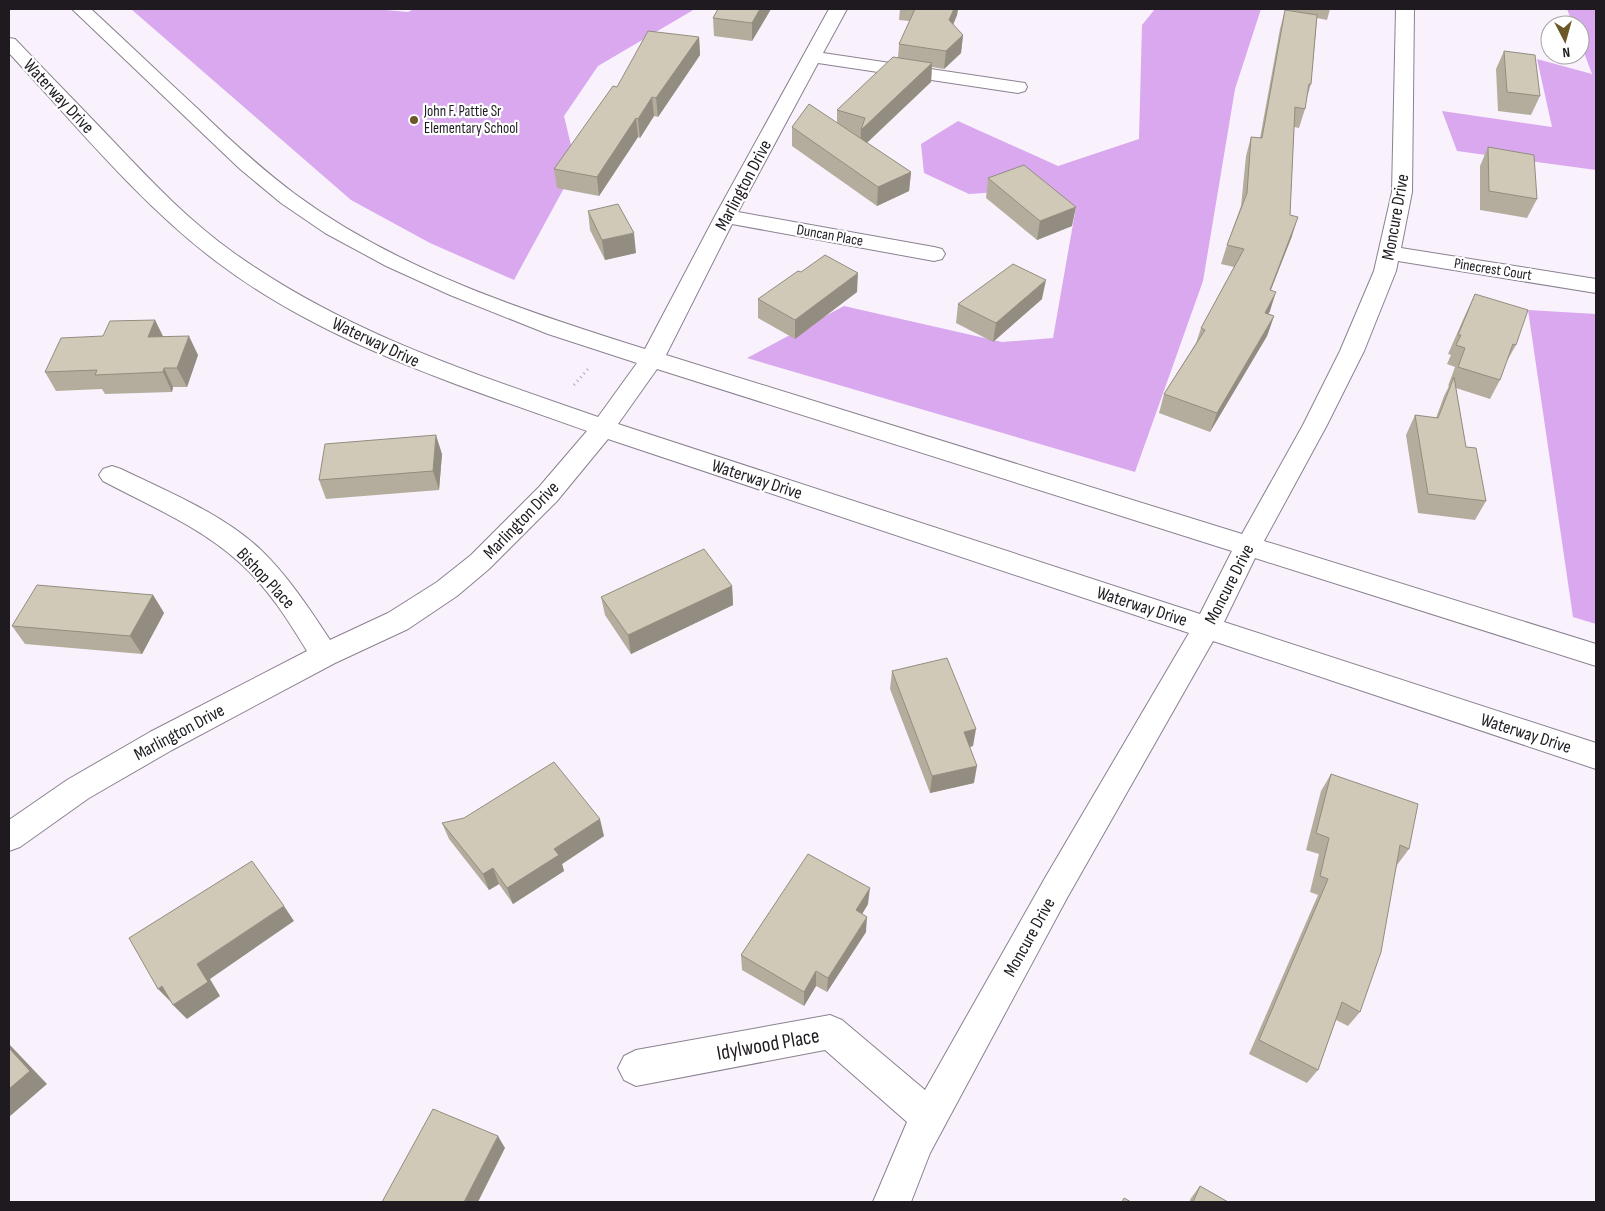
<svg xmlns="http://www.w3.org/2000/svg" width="1605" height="1211" font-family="'Sofia Sans Condensed',sans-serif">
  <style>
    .forest { fill: #d9a8ee }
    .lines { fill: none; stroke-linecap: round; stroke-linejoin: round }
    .minor-casing { stroke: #8b8190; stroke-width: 2 }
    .path { stroke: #b0aab4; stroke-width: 3; stroke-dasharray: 1 4; stroke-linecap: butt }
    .minor { fill: #fff; fill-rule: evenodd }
    .wall { fill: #b4ad9d }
    .shaded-wall { fill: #928d80 }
    .building { fill: #d1c9b7; stroke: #928d80 }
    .poi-dot { fill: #6b5826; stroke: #fff; stroke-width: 2 }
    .labels { text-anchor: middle; stroke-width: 4.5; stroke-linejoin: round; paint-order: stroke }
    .far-poi-label { font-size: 15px; fill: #1e1a20; stroke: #fff; text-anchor: start }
    .far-street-label { font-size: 15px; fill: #1e1a20; stroke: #fff }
    .street-label { font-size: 18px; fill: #1e1a20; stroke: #fff }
    .near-street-label { font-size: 21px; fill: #1e1a20; stroke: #fff }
  </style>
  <rect width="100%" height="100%" fill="#f9f2fd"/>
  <g class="forest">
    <path d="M131,9h244l33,3 6,-3h281l-97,57 -34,50 12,50 -62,114 -84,-37 -79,-43z"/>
    <path d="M1155,9h106l-26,80 -32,192 -68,191 -388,-114 97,-52 158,36 51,-4 23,-131 -45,-17 -62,4 -45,-21 -3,-29 37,-23 100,45 81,-27 3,-114z"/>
    <path d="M1567,9h29v161l-139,-19 -15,-40 110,16 -15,-68 55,15 -12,-32v-17h-7z"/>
    <path d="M1528,310l68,4v310l-23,-7z"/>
  </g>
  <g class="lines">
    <g class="minor-casing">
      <path id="minor" d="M72,9h19c36,33 71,67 107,100 31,30 62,59 97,85 103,76 229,117 350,155l70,-133 114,-207h18l-24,44 202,30 2,4 -2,4 -7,2 -200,-30 -80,149 196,35 8,2 3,5 -3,5 -8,2 -202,-37 -66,131 576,179 61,-109 37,-74 34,-80 18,-79 4,-183h18l-2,183 -11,56 195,31v14l-198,-32 -2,10 -32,80 -37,74 -63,116 332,103v22l-341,-108 -31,64 372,121v26l-383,-128 -146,257 -137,255 -19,49h-38l34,-80 -82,-72 -189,36 -12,-6 -6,-12 6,-12 12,-6 194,-35 12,5 83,70 120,-212 144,-245 -581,-194 -51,62 -68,68 -32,27 -49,33 -73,34 -163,87 -83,48 -69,49 -11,4v-31l58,-40 83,-48 157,-81c-19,-31 -39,-63 -67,-88 -39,-36 -90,-57 -137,-82l-4,-6 4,-6 9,-3 9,3c47,23 100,44 139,80 28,27 49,59 70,91l58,-27 49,-31 34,-27 68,-68 48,-56c-128,-46 -260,-86 -370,-169 -78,-59 -141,-137 -208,-209v-15l6,1c33,35 67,69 100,104 37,39 74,78 119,110 112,80 235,119 364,164l39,-54 -89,-29 -98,-39 -64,-29 -61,-33 -44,-30 -41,-34zM657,369l575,182 -32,63 -582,-190z"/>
    </g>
    <path class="path" d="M574,385l14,-16"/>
    <use href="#minor" class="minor"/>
  </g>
  <g class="wall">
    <path d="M771,9l-19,32 -38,-5 -1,-18z"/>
    <path d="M900,9h58l-1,6 -4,10 10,10 -2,18 -17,16 -12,-2 -1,15 -64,61 44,29 -2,19 -32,15 -85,-60v-19l45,-4v-13l61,-52 1,-14 11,-23 -11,-1z"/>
    <path d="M1291,9h39l-3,11 -10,-2 -6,66 -4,13 -2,12 -6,19 -5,-1 -4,88 2,21 -21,54 -1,21 -2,3 6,2 -7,20 -57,96 -51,-19 5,-19 32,-51 5,-15 33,-61 -13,-3 6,-19 14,-39 5,-50 5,-19 9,1 20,-109 5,-19 6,1z"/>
    <path d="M699,37l1,18 -42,62 -4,-1 -14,22 -2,-1 -39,59 -42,-8 -3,-19 63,-82z"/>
    <path d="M1504,51l36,45 -9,19 -33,-4 -2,-42z"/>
    <path d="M1488,147l49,52 -10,19 -47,-8v-44z"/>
    <path d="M988,178l84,48 -35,14 -51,-42z"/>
    <path d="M588,211l48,42 -31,7 -15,-30z"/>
    <path d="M801,272l56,20 -62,47 -37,-21v-19z"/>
    <path d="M1475,294l41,51 -9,16 -7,19 -10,19 -34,-11 10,59 20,54 -11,19 -57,-7 -12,-78 9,-20 21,3 8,-22 5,-10h-1l7,-19 -8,-3 4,-9 -3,-1 18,-41z"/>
    <path d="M1042,299l-49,43 -37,-19 2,-19z"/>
    <path d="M155,320l8,16 35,19 -11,32h-14l-1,5 -67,2 -3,-5 -46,2 -11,-19 58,-36z"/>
    <path d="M442,454l-3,36 -113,9 -7,-19z"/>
    <path d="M732,586l1,19 -102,49 -26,-39 -4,-18z"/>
    <path d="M153,595l11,18 -22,41 -117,-10 -13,-18z"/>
    <path d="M892,671l81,75 -3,1 4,36 -44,10 -40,-104z"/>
    <path d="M1331,774l78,75 -12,16 -37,147 -12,14 -12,-6 -18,50 -11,13 -58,-29 69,-159 -8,-3 9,-38 -13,-4 15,-59z"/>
    <path d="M442,823l162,13 -42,28 2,7 -51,33 -14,-20 -10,6 -40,-51z"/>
    <path d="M868,904l-6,10 4,18 -39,60 -11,-6 -12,20 -62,-36 -1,-15z"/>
    <path d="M1200,1186l28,16h-39l2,-4z"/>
  </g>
  <g class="shaded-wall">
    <path d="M760,9h11l-19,32v-18z"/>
    <path d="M954,9h4l-1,6 -10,24 2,-19z"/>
    <path d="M963,35l-2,18 -17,16 2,-18z"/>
    <path d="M699,37l1,18 -42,62 -2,-19z"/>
    <path d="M932,63l-1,19 -71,67 1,-19z"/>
    <path d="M652,97l2,19 -14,22 -2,-19z"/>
    <path d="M636,118l2,19 -39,59 -2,-19z"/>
    <path d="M911,172l-2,19 -32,15 1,-19z"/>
    <path d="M1076,207l-4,19 -35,14 3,-19z"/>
    <path d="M1298,217l-6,19 -29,73 7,-19z"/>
    <path d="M634,233l2,20 -31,7 -3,-20z"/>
    <path d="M858,273l-1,19 -62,47v-19z"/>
    <path d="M1046,280l-4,19 -49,43 3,-19z"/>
    <path d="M1276,292l-6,19 -12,22 7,-20z"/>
    <path d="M1274,316l-7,20 -57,96 7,-19z"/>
    <path d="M155,320l9,19 -16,-2z"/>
    <path d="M189,336l9,19 -11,32 -10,-19z"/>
    <path d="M164,368l9,19 -1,5 -9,-20z"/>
    <path d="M436,435l6,19 -3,36 -6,-19z"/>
    <path d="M732,586l1,19 -102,49 -3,-19z"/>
    <path d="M153,595l11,18 -22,41 -12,-18z"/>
    <path d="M976,729l-3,17 -12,3 3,-17z"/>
    <path d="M977,766l-3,17 -44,10 2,-17z"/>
    <path d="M600,819l4,17 -42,28 2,7 -51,33 -6,-16 47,-39z"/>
    <path d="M493,868l6,16 -10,6 -6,-16z"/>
    <path d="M870,888l-2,16 -13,22 1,-16z"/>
    <path d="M284,906l10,15 -84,58 10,17 -33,23 -14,-14 24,-41z"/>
    <path d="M867,917l-1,15 -39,60 1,-14z"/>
    <path d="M816,971v15l-12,20v-14z"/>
    <path d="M162,986l10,17 -14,-14z"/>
    <path d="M9,1044l38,40 -38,33z"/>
    <path d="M498,1136l7,12 -27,54h-14z"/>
  </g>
  <g class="building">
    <path d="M718,9h42l-8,14 -39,-5z"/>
    <path d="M915,9h39l-5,11 14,15 -17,16 -47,-7z"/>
    <path d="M1285,10l32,5 -6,69h-2l-4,25 -10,-2 -5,108 8,2 -28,73 6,2 -11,21 9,3 -57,97 -53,-19 41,-64 -4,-2 43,-79 -17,-4 20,-52 4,-56 11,1z"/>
    <path d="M648,31l51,6 -43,61 -4,-1 -14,22 -2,-1 -39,59 -43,-8 59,-83 4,1z"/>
    <path d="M1504,51l31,4 5,41 -33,-4z"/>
    <path d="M893,57l39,6 -71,67 4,-12 -28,-8z"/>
    <path d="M809,104l102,68 -33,15 -86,-60z"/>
    <path d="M1488,147l46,8 3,44 -48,-8z"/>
    <path d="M1024,165l52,42 -36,14 -52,-43z"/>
    <path d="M618,204l16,29 -32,7 -14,-29z"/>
    <path d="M825,255l33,18 -63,47 -37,-21 40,-28 3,1z"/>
    <path d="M1013,264l33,16 -50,43 -38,-19z"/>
    <path d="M1475,294l53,16 -12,35 -3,-1 -13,36 -42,-13 7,-19 -9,-3 5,-10h-3z"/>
    <path d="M155,320l-7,17 41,-1 -12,32h-13l-1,4 -68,3 2,-5 -52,2 16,-34 42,-2 7,-15z"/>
    <path d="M1454,377l12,70 10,1 10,53 -58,-7 -13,-79 23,3z"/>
    <path d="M436,435l-3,36 -114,9 6,-36z"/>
    <path d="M704,549l28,37 -104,49 -27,-38z"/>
    <path d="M37,585l116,10 -23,41 -118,-10z"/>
    <path d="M947,658l29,71 -12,3 13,34 -45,10 -40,-105z"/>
    <path d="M554,762l46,57 -46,30 5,6 -52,33 -14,-20 -10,6 -41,-51 22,-5z"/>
    <path d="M1331,774l87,30 -9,45 -9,-4 -19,107 -21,60 -18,-10 -24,68 -59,-30 69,-161 -8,-3 9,-38 -13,-5z"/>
    <path d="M808,854l62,34 -14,22 11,7 -39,61 -12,-7 -12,21 -63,-37z"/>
    <path d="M252,861l32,45 -87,58 11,18 -35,23 -11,-19 -4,3 -29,-51z"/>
    <path d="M9,1048l21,23 -21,18z"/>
    <path d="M433,1109l65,27 -34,66h-82z"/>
    <path d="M1200,1186l28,16h-35z"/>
    <path d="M1124,1198l7,4h-9z"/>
  </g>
  <circle class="poi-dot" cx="414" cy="120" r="5"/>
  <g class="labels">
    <g class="far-poi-label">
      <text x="424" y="116">John F. Pattie Sr<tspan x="424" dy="17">Elementary School</tspan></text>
    </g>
    <g class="far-street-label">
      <text transform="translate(830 235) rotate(10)" y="5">Duncan Place</text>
      <text transform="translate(1493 269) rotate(9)" y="5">Pinecrest Court</text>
    </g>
    <g class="street-label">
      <text transform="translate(59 96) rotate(47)" y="6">Waterway Drive</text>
      <text transform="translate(743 185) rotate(-62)" y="6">Marlington Drive</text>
      <text transform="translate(1395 217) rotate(-80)" y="6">Moncure Drive</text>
      <text transform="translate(376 342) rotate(25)" y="6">Waterway Drive</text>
      <text transform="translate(757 479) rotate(18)" y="6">Waterway Drive</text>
      <text transform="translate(521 520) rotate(-46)" y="6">Marlington Drive</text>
      <text transform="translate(266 578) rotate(47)" y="6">Bishop Place</text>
      <text transform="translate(1229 584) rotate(-63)" y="6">Moncure Drive</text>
      <text transform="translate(1142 606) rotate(18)" y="6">Waterway Drive</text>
      <text transform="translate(179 732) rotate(-28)" y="6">Marlington Drive</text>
      <text transform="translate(1526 733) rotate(18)" y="6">Waterway Drive</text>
      <text transform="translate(1029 937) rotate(-61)" y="6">Moncure Drive</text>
    </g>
    <g class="near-street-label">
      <text transform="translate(768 1044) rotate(-10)" y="7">Idylwood Place</text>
    </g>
  </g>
  <rect width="1605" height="1211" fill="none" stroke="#1e1a20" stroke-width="20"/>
  <g transform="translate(1565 40) rotate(174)"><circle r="24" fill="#ffffff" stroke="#a5a3a6"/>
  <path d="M0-4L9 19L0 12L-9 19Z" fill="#6b5826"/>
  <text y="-8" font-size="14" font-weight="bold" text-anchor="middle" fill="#1e1a20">N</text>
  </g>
</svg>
